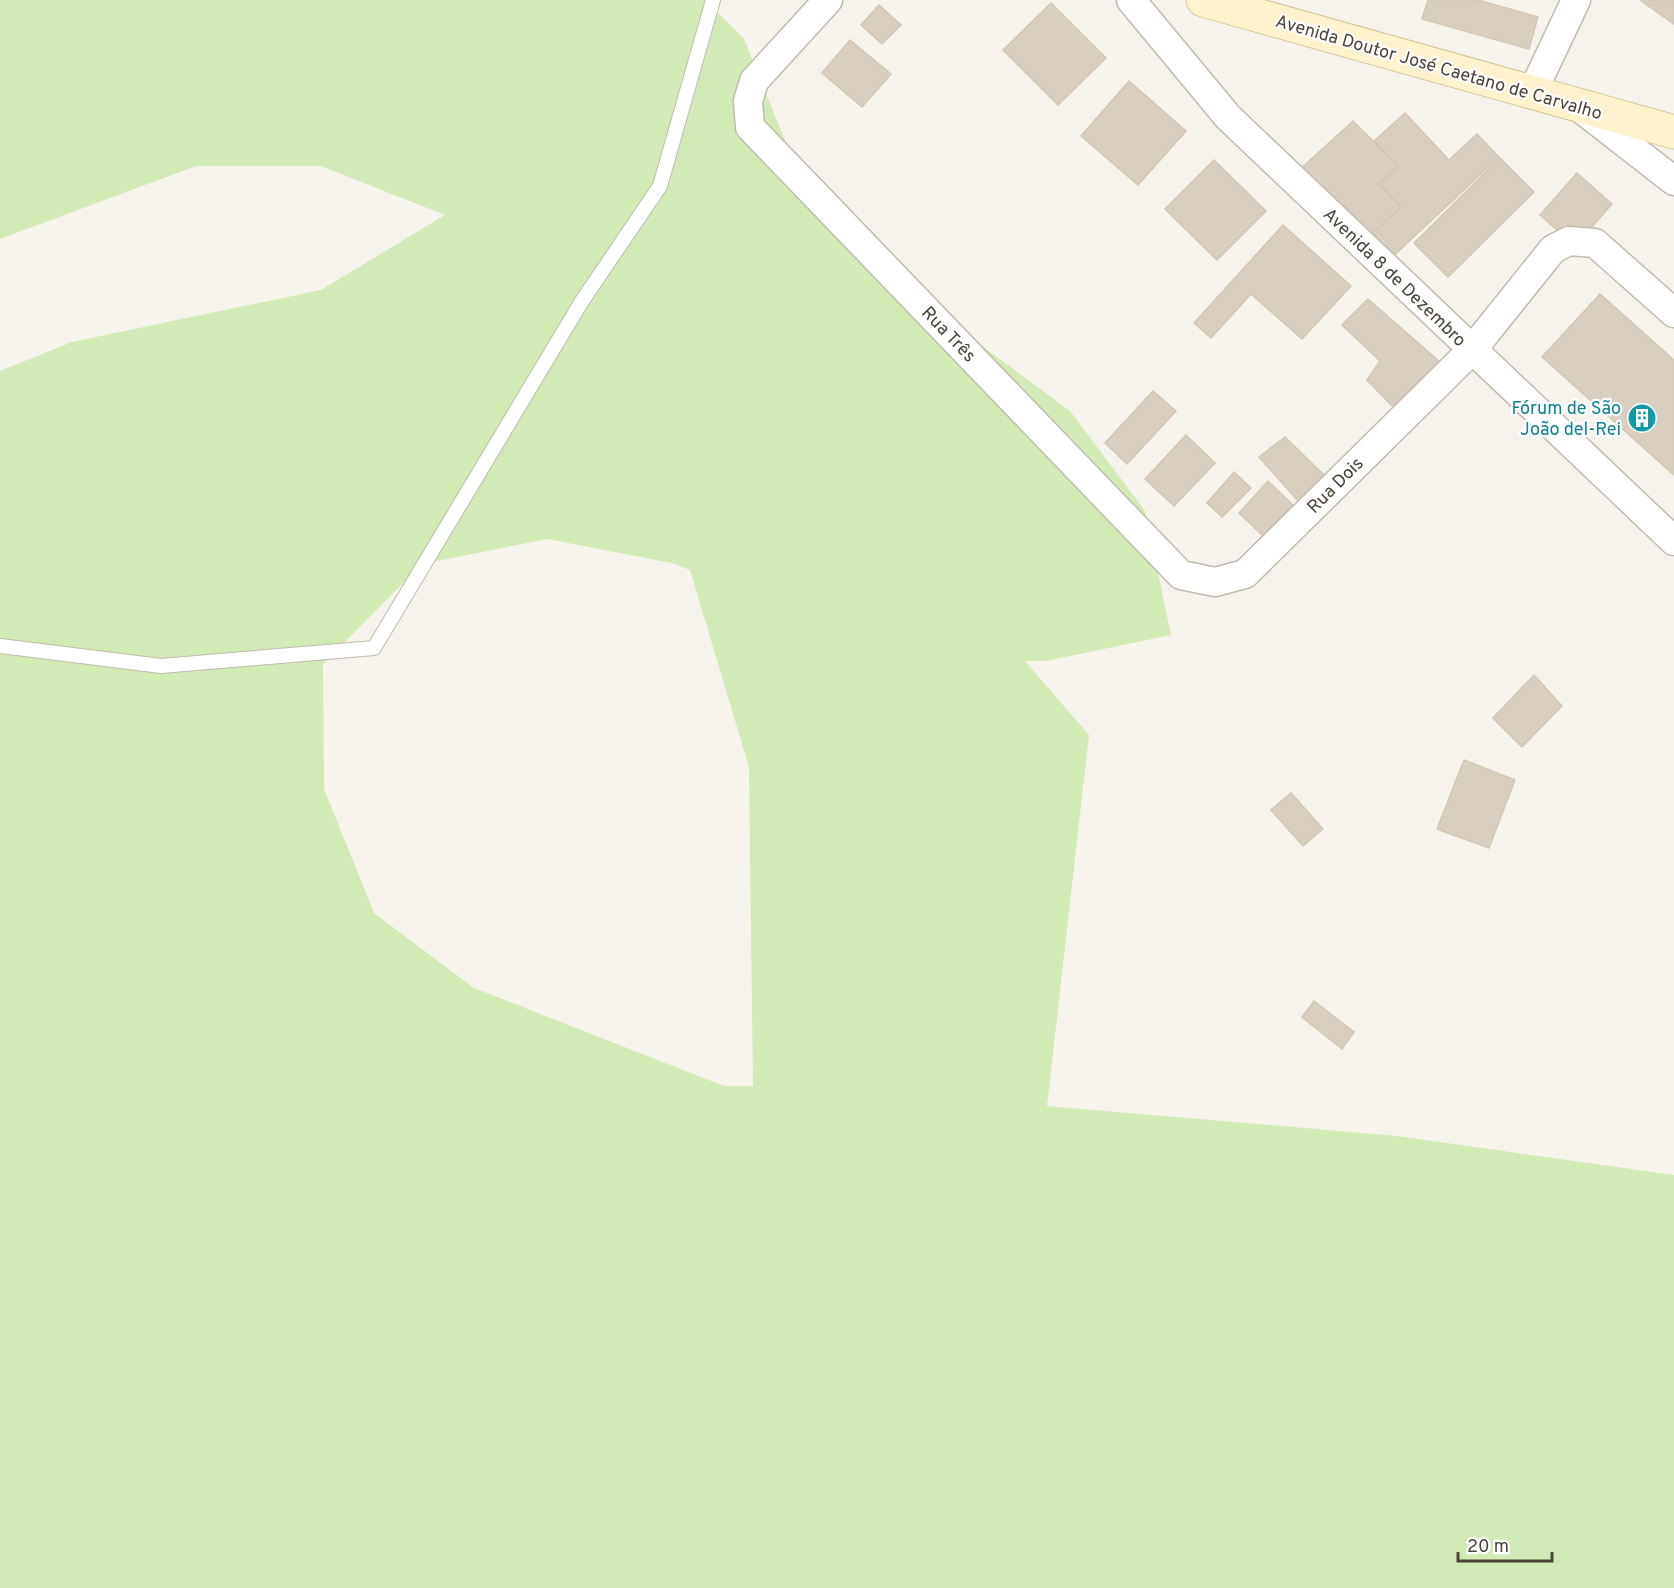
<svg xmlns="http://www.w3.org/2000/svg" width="1674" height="1588" font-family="Overpass,sans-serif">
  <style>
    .green { fill: #d2eab5; fill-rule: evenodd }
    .building { fill: #d8cfc1; stroke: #d3c7b4; stroke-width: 1.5 }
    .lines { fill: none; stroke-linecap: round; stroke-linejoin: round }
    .service-casing { stroke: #c2bbae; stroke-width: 16 }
    .minor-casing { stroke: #c2bbae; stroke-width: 31 }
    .secondary-casing { stroke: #d6c79b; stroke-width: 35 }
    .service { stroke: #fff; stroke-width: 14 }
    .minor { stroke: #fff; stroke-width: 28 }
    .secondary { stroke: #fff3cd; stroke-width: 33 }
    .labels { text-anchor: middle; stroke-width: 4.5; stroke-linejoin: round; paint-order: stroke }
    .street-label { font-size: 18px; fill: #4b4439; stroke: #fff }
    .culture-label { font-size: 18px; fill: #0d838f; stroke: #fff; text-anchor: end }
  </style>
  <rect width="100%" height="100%" fill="#f6f3ec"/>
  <path class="green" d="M0,0h705l39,39 50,124 76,100 200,148 75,100 26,124 -125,26h-21l64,74 -42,371 350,30 277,39v413h-1674v-1217l72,-29 249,-52 124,-75 -124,-49h-125l-196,73zM547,539l125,24 18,7 59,197 4,319h-29l-250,-98 -100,-75 -50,-124 -1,-125 99,-100z"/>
  <g class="building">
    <path d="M1428,0h50l60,17 -9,32 -107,-30z"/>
    <path d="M1640,0h34v24z"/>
    <path d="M1051,3l55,55 -48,47 -55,-55z"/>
    <path d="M879,5l22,20 -19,19 -21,-19z"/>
    <path d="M850,40l41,34 -29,33 -40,-34z"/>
    <path d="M1129,81l57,50 -48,54 -57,-49z"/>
    <path d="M1405,113l44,47 28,-26 22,23 -113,106 -21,-23 36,-33 -22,-23 19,-18 -24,-25z"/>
    <path d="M1353,121l45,45 -19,18 22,23 -36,33 -68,-68z"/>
    <path d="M1500,158l34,34 -86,85 -34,-34z"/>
    <path d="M1214,160l52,51 -49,49 -52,-51z"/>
    <path d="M1577,173l35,31 -30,34 -17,-14 -7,7 -18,-16z"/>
    <path d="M1283,225l68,61 -49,53 -51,-45 -40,44 -17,-15z"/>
    <path d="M1600,294l74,66v115l-132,-118z"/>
    <path d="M1368,299l72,63 -48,44 -25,-26 13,-19 -38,-36z"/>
    <path d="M1153,391l23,20 -49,53 -22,-21z"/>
    <path d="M1186,435l29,28 -41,43 -29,-27z"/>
    <path d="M1285,437l40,39 -26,26 -40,-45z"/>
    <path d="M1234,472l17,16 -29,29 -15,-14z"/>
    <path d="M1268,481l26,25 -29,32 -26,-25z"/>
    <path d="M1534,675l28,31 -40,41 -29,-29z"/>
    <path d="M1464,760l51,20 -26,68 -52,-19z"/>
    <path d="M1291,793l32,36 -20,17 -32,-36z"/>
    <path d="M1314,1001l40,31 -12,17 -40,-32z"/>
  </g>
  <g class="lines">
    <g class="service-casing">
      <path id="service" d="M0,646l161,20 213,-18 208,-347 78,-115 53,-186"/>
    </g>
    <g class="minor-casing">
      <g id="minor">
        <path d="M828,0l-74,81 -6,20 2,26 431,448 34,7 30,-8 227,-224 81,-101 16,-8 26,2 79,70"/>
        <path d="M1131,0l97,117 446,424"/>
        <path d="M1532,93l44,-93"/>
        <path d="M1579,107l95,74"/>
      </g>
    </g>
    <g class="secondary-casing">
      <path id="secondary" d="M1203,0l471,132"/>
    </g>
    <use href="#service" class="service"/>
    <use href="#minor" class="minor"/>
    <use href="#secondary" class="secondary"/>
  </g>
  <defs>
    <g id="building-disc" transform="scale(1.5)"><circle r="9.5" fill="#0f9aa8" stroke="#fff"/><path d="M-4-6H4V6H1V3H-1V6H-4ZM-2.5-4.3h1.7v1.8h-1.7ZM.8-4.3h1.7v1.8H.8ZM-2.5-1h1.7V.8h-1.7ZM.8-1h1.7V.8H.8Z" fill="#fff"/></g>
  </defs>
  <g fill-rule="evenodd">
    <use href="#building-disc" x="1642" y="418"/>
  </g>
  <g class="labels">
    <g class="street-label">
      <text transform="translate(1439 67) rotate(16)" y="6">Avenida Doutor José Caetano de Carvalho</text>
      <text transform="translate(1395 277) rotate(44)" y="6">Avenida 8 de Dezembro</text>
      <text transform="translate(949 334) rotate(46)" y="6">Rua Três</text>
      <text transform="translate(1335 485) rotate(-45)" y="6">Rua Dois</text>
    </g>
    <g class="culture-label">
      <text x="1621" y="414">Fórum de São<tspan x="1621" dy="21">João del-Rei</tspan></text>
    </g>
  </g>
  <path d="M1458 1552v9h94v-9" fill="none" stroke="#4b4439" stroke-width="3"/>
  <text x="1467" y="1552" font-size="18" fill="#4b4439" stroke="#ffffff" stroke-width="4.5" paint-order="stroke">20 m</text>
</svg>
